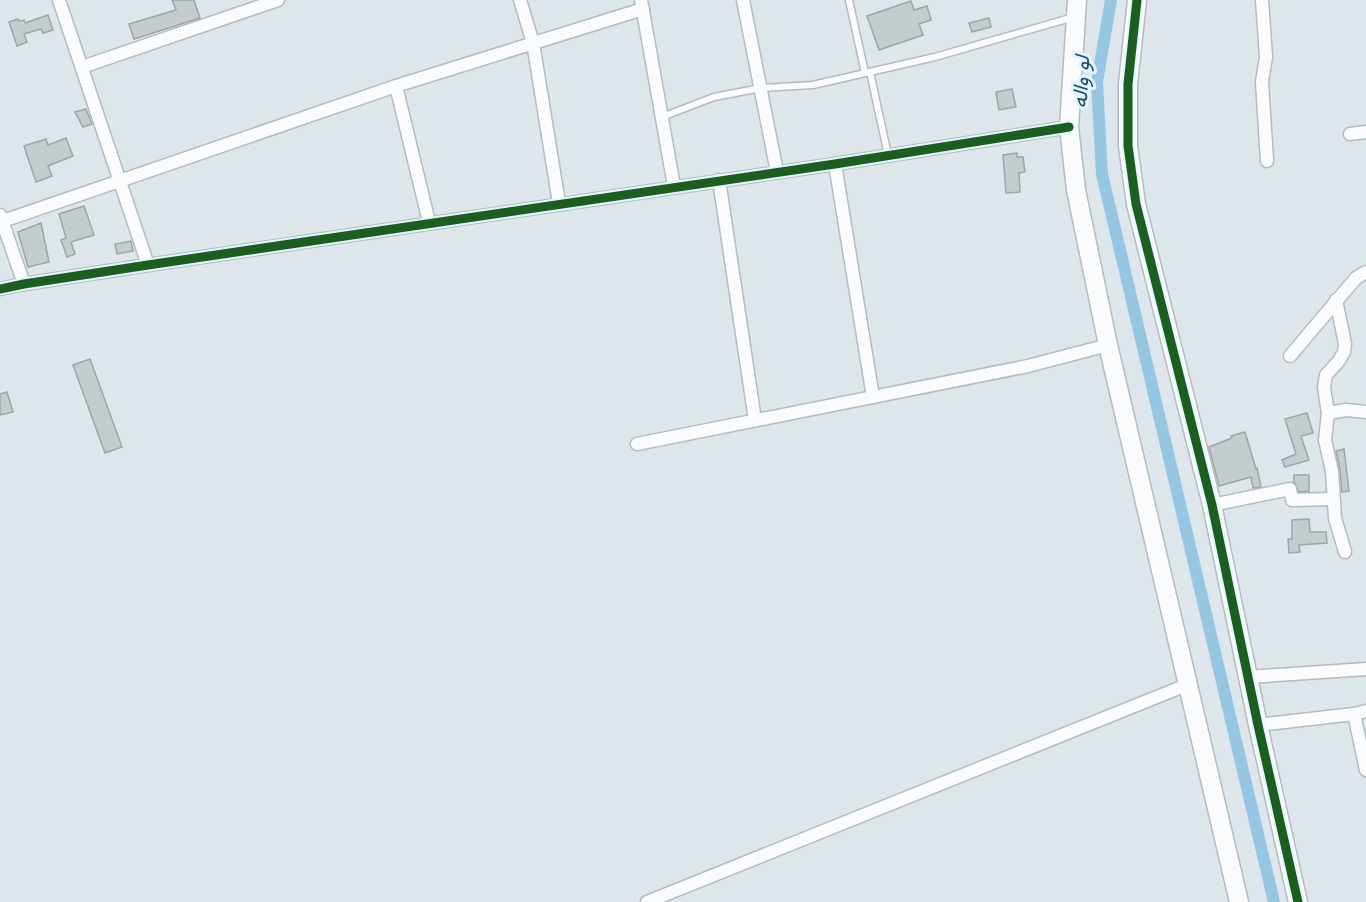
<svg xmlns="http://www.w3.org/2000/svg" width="1366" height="902" font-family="Poppins,Vazirmatn,sans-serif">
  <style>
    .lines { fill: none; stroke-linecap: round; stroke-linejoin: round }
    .canal { stroke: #97c6e3; stroke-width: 12 }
    .building { fill: #c4ccd0; stroke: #9fa6aa; stroke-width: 1.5 }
    .lane-casing { stroke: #b4bcc0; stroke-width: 9 }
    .street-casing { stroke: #b4bcc0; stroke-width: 15 }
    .secondary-casing { stroke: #b4bcc0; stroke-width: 21 }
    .lane { stroke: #fafbfc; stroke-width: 6 }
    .street { stroke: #fafbfc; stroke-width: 12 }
    .secondary { stroke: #fafbfc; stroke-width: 18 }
    .cycleway-casing { stroke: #e4f4fe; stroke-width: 13 }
    .cycleway { stroke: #1b5e20; stroke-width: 9 }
    .labels { text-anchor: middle; stroke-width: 6; stroke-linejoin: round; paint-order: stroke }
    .water-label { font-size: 21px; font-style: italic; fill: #1e4f69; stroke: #e4f4fe }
  </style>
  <rect width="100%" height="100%" fill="#dce6eb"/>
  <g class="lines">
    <path class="canal" d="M1111,0l-14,82 5,92 172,728"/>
  </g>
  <g class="building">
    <path d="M172,0h22l6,18 -66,21 -5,-15 47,-14z"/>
    <path d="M911,1l3,9 13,-4 4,14 -12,4 4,11 -44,15 -12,-34z"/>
    <path d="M48,15l5,15 -10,3 -2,-4 -17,5 3,8 -10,4 -8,-24 9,-3 1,2 5,-1 1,3z"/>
    <path d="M989,18l2,9 -19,5 -3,-9z"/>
    <path d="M1012,89l4,18 -17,3 -3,-18z"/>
    <path d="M86,109l6,15 -9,3 -8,-15z"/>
    <path d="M66,138l7,18 -25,10 4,10 -16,6 -12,-36 22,-7 2,6z"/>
    <path d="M1017,153v4h6l2,15 -6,1 1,19 -14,1 -3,-38z"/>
    <path d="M84,206l10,29 -23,7 4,12 -8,3 -6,-17 5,-2 -7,-24z"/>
    <path d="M41,223l8,39 -21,5 -10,-35z"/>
    <path d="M131,241l2,10 -16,3 -2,-10z"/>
    <path d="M90,359l32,88 -17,6 -32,-88z"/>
    <path d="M7,392l6,20 -13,3v-21z"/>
    <path d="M1307,413l6,20 -12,3 8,24 -24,7 -3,-7 14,-6 -11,-35z"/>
    <path d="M1245,432l11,37 1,-1 4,19 -8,1 -2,-11 -32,9 -10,-39 23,-9 -1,-2z"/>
    <path d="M1344,449l5,42 -7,1 -2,-22 -4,-19z"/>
    <path d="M1294,475h15v16l-10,1 -5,-10z"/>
    <path d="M1309,519l1,13h16l1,11 -28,2 1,7 -11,1 -1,-14h4v-19z"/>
  </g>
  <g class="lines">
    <g class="lane-casing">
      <g id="lane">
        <path d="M849,0l16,73"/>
        <path d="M870,72l18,83"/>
        <path d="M662,117l52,-20 47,-9 52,-3 122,-28 139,-40"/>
      </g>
    </g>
    <g class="street-casing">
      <g id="street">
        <path d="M59,0l89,265"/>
        <path d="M520,0l13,43 26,160"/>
        <path d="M641,0l33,186"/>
        <path d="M743,0l34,172"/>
        <path d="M1262,0l4,57 -4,25 5,79"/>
        <path d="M82,67l196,-67"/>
        <path d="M396,86l33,136"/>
        <path d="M1350,134l16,-2"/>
        <path d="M835,164l38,233"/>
        <path d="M719,180l36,240"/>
        <path d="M0,215l24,69"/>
        <path d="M0,222l396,-136 247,-77"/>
        <path d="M0,289l24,-5 124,-19 687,-101 234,-37"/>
        <path d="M1336,300l9,44 -1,8 -6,10 -12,13 -2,12 4,26 -3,27 7,31 3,47 10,34"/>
        <path d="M1290,356l66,-78 10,-6"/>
        <path d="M1328,413l18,-3 20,2"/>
        <path d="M637,444l391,-78 80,-21"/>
        <path d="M1212,505l78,-16 2,11 41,-1"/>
        <path d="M1248,677l118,-8"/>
        <path d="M1354,714l12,56"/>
        <path d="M1258,725l96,-11 12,-3"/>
        <path d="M647,902l542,-218"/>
      </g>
    </g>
    <g class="secondary-casing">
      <g id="secondary">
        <path d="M1077,0l-8,127 7,63 32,155 131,557"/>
        <path d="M1137,0l-9,84v62l8,58 76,301 46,220 40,177"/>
      </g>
    </g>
    <use href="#lane" class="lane"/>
    <use href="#street" class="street"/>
    <use href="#secondary" class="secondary"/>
    <g class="cycleway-casing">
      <g id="cycleway">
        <path d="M1137,0l-9,84v62l8,58 76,301 46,220 40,177"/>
        <path d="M0,289l24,-5 124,-19 687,-101 234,-37"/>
      </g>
    </g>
    <use href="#cycleway" class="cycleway"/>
  </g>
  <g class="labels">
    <g class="water-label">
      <text transform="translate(1081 82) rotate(-87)" y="7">لو واله</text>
    </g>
  </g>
</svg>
